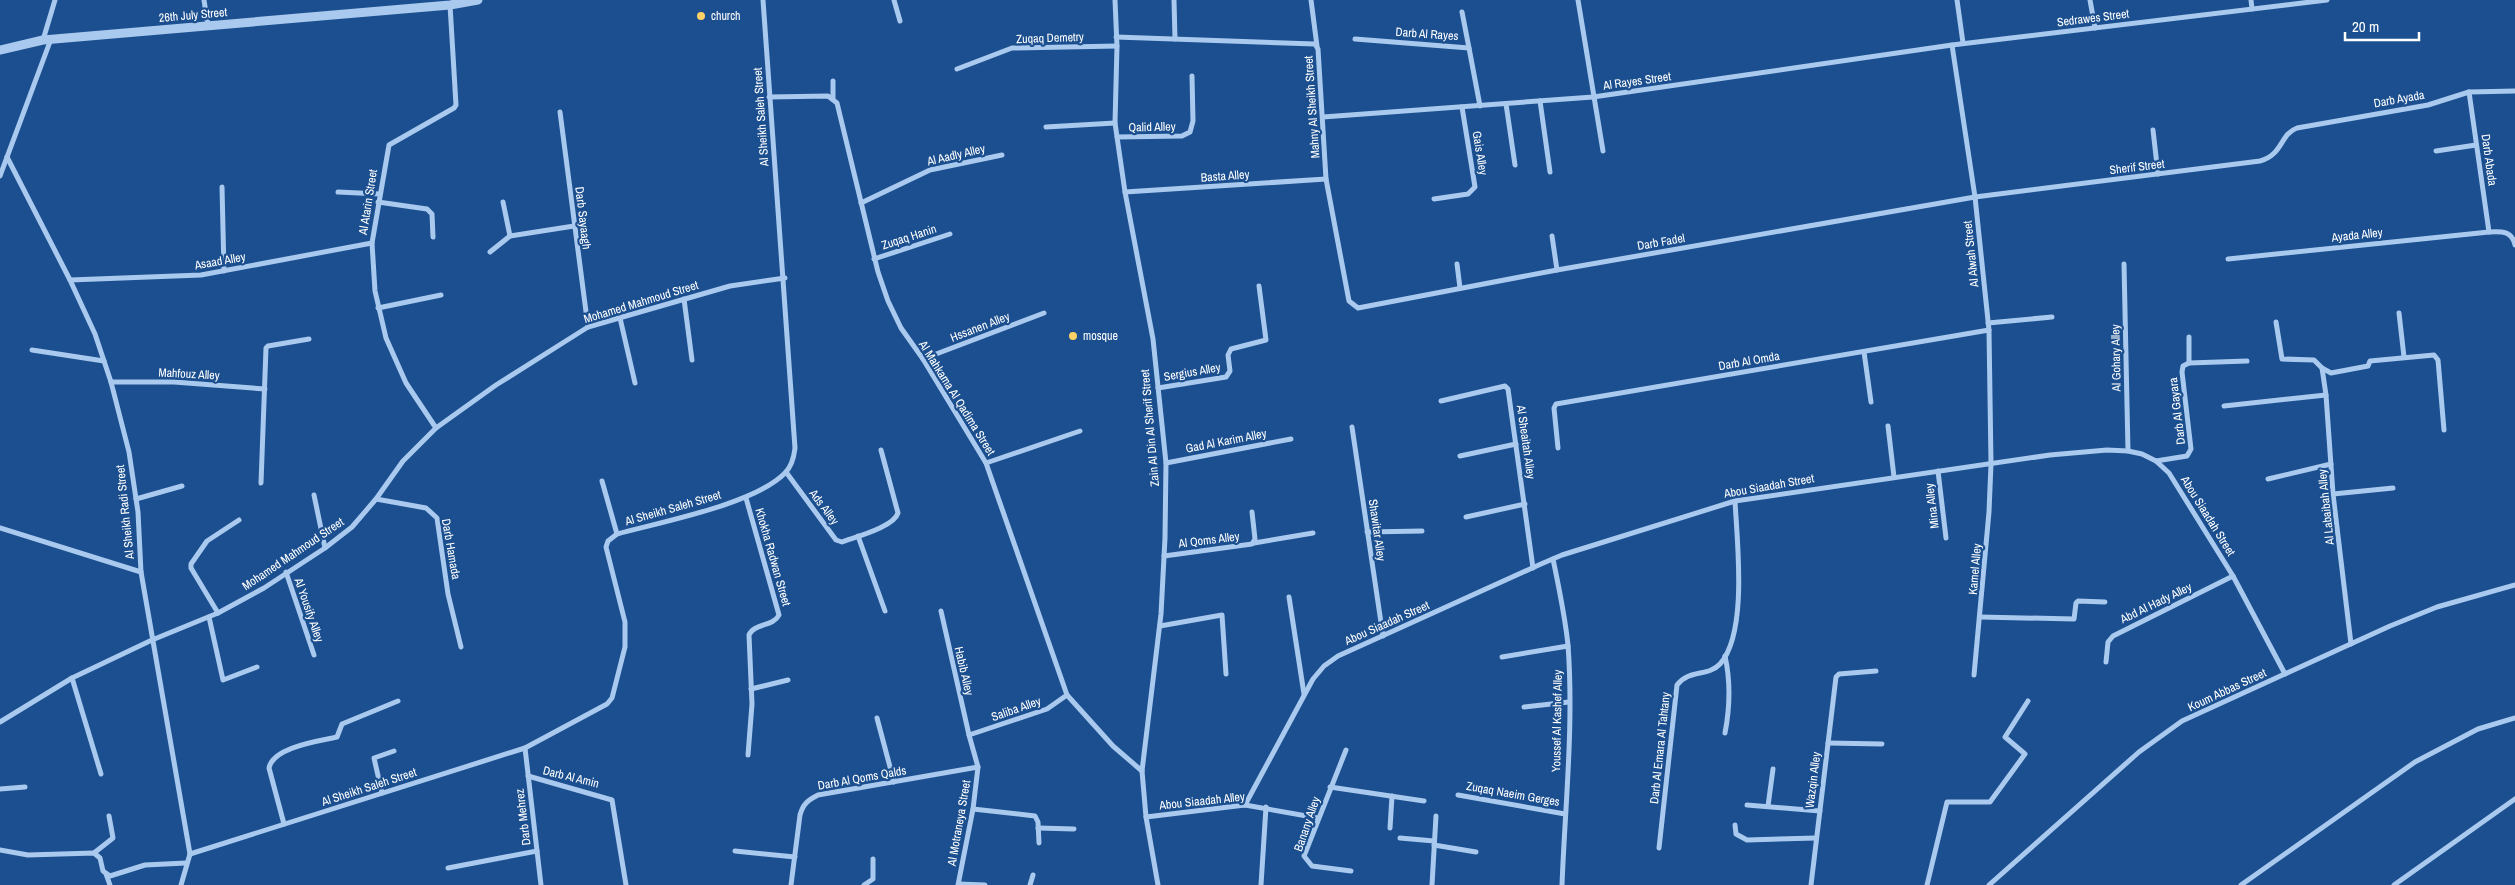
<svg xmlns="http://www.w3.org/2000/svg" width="2515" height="885" font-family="'Archivo Narrow',sans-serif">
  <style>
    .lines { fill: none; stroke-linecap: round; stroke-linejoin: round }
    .minor { stroke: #a9c9ee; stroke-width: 5 }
    .tertiary { stroke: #a9c9ee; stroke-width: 9 }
    .poi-dot { fill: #ffd166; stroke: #1b4f8f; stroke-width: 2 }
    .labels { text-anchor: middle; stroke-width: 4.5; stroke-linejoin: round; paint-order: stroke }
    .street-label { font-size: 12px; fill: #fff; stroke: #1b4f8f }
    .poi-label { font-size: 12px; fill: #fff; stroke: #1b4f8f; text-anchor: start }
  </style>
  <rect width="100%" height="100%" fill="#1b4f8f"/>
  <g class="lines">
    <g class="minor">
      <path d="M204,0l4,26"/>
      <path d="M894,0l6,21"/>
      <path d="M1115,0l2,46 -2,77 10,69 28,147 13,124 -1,75 -4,76 -19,157 4,46 12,68"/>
      <path d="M1174,0l1,39"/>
      <path d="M1311,0l6,46"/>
      <path d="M1578,0l25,151"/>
      <path d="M1957,0l6,43"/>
      <path d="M2090,0l5,28"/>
      <path d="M2251,0l1,9"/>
      <path d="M1462,12l7,36"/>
      <path d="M1116,37l199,7 3,5 8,130 23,122 9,7 199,-38 418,-73 285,-36c23,-6 20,-27 37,-33l131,-23 41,-13 46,-1"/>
      <path d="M1355,39l114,9 11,58"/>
      <path d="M43,40l12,-40"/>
      <path d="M1952,45l23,152 14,133 2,134 -2,48 -15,163"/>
      <path d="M957,69l55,-21 105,-2"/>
      <path d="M833,81v17"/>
      <path d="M2469,92l20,140"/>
      <path d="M769,97l59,-1 9,7 41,169 10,29 13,27 22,31 63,104 81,232 46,51 29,25"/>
      <path d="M1540,101l10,71"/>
      <path d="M1506,104l9,61"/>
      <path d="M560,112l28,215"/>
      <path d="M1323,117l270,-20 359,-52 375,-45"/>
      <path d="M1046,127l69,-4"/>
      <path d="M2153,130l5,44"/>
      <path d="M1117,137l65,-1 8,-4 3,-11 -1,-45"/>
      <path d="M2436,151l40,-6"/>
      <path d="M7,157l63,123 25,54 16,48 18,70 9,60 3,60 49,282 -9,31"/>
      <path d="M0,176l51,-137"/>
      <path d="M222,187l2,84"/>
      <path d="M338,192l42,2"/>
      <path d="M1125,192l201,-13"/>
      <path d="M1434,199l34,-5 7,-7 -13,-80"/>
      <path d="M378,202l49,7 5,5 1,23"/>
      <path d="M503,202l7,34"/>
      <path d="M861,203l69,-33 72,-15"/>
      <path d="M1552,236l5,34"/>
      <path d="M490,252l20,-16 64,-10"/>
      <path d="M874,259l76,-25"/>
      <path d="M2228,259l261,-27c13,-1 23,-1 26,13"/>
      <path d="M1457,264l3,24"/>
      <path d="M2124,264l4,187"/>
      <path d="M70,280l131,-5 171,-32"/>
      <path d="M684,299l8,61"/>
      <path d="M378,308l63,-13"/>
      <path d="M2399,313l5,44"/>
      <path d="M620,318l15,65"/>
      <path d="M2276,322l6,37 32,1 8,8 9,5 37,-7 2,-5 64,-6 4,5 6,70"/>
      <path d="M1988,323l64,-6"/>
      <path d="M2189,337v26"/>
      <path d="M32,350l72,11"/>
      <path d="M1864,352l7,50"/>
      <path d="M923,359l121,-46"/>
      <path d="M2322,368l4,27 7,99 18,150"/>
      <path d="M111,382h63l91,7"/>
      <path d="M1158,388l68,-11 4,-6 -2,-16 3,-6 35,-9 -7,-54"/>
      <path d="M1441,401l64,-15 3,3 25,179"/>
      <path d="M2224,406l102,-11"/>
      <path d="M1888,426l6,51"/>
      <path d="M1352,427l31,209"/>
      <path d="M436,428l-30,-45 -20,-45 -11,-47 -3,-48 17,-98 65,-37 2,-3 -6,-100"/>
      <path d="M1558,448l-4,-40 2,-4 433,-74"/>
      <path d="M1460,456l56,-12"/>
      <path d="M2156,461l31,-5 4,-7 -9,-77 1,-6 6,-3 58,-2"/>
      <path d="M986,463l94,-32"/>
      <path d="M1166,463l125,-24"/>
      <path d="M1938,471l8,67"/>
      <path d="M786,472l50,68 6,2c13,-5 52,-15 56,-29l-17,-63"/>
      <path d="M2268,479l63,-15"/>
      <path d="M602,481l15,53"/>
      <path d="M261,483l5,-135 2,-2 41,-7"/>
      <path d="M2333,494l60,-6"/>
      <path d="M314,495l11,53"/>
      <path d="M746,498l33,117c-6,12 -25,8 -30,20l3,69 -4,51"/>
      <path d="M136,499l46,-13"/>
      <path d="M376,499l50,9 11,10 11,76 13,53"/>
      <path d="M1466,517l59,-13"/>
      <path d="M0,528l141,44"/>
      <path d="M1367,532l55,-1"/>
      <path d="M858,536l27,75"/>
      <path d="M1254,543l59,-10"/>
      <path d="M1164,556l88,-12 3,-5 -3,-27"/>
      <path d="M1553,559c6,29 12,57 15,86 6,80 -3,161 -6,240"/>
      <path d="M286,572l28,83"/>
      <path d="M1289,597l15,97"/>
      <path d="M941,611l28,124 9,32 -5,42 -15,76"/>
      <path d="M218,613l-27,-45v-4l16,-23 32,-21"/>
      <path d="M209,617l14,63 34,-13"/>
      <path d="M1980,617l94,2 2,-16 2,-2 27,1"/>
      <path d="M1160,626l62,-11 4,59"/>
      <path d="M1502,657l66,-11"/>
      <path d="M2106,662l2,-20 5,-6 120,-60"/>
      <path d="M72,678l29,96"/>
      <path d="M751,689l37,-9"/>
      <path d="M1524,707l45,-5"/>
      <path d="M877,718l17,64"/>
      <path d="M0,722l72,-44 80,-38 66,-27 46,-25 61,-40 27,-21 24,-28 27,-38 33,-33 60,-43 92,-58 142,-41 55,-8"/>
      <path d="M1725,733c5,-26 6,-50 0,-77"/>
      <path d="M969,735l78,-26 20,-14"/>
      <path d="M1828,743l54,1"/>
      <path d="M525,748l16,137"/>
      <path d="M1346,750l-42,106 8,10 39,5"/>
      <path d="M528,776l84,24 14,85"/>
      <path d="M1330,787l94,14"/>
      <path d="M0,789l25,-2"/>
      <path d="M382,793l-8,-35 20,-7"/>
      <path d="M1458,795l107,19"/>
      <path d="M1245,805l68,-126 11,-13 14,-10 203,-92 21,-9 173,-54 315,-46 57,-5 21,1 14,3 14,7 13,12 64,103 52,98"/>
      <path d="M1747,805l73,6"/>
      <path d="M1768,806l5,-37"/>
      <path d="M973,809l62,7 3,6 1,21"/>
      <path d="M1146,817l99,-12 73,13"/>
      <path d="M284,824l-15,-56c4,-21 50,-27 68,-31l5,-13 56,-23"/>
      <path d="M1735,825l1,9 11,6 69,-2"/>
      <path d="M1038,828l36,1"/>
      <path d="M1390,828l2,-32"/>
      <path d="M1400,838l34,3"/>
      <path d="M1434,845l42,7"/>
      <path d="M1659,848l18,-163c12,-16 31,-8 43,-21 28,-31 17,-123 15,-163"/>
      <path d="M0,850l28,5 66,-2 6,5 3,13 7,5 35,-11 41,-2"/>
      <path d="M735,851l60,6"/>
      <path d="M94,853l19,-15 -4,-22"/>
      <path d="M190,854l335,-106 82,-44 5,-6 13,-51v-25l-19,-75 2,-6 9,-7c44,-12 138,-30 168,-61 7,-7 9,-16 10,-25l-32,-448"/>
      <path d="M448,868l89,-17"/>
      <path d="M106,874l4,11"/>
      <path d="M959,884l26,1"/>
      <path d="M791,885l9,-70c3,-11 8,-15 18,-20l160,-28"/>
      <path d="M864,885l9,-6v-20"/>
      <path d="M1030,885l3,-10"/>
      <path d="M1261,885l5,-78"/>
      <path d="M1432,885l4,-69"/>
      <path d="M1811,885l25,-208 3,-3 37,-3"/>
      <path d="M1927,885l20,-83h43l35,-48 -20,-17 23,-36"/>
      <path d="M1989,885l150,-133 43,-31 208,-95 47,-19 78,-22"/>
      <path d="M2241,885l174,-123 63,-33 37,-11"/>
      <path d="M2394,885l121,-86"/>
    </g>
    <path class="tertiary" d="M0,50l43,-10 407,-35 28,-5"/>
  </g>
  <g class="poi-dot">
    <circle cx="701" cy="16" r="5"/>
    <circle cx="1073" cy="336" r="5"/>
  </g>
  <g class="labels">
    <g class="street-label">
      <text transform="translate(193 15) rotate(-5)" y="4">26th July Street</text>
      <text transform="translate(2093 18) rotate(-7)" y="4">Sedrawes Street</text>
      <text transform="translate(1427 34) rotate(4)" y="4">Darb Al Rayes</text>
      <text transform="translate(1050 38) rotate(-2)" y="4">Zuqaq Demetry</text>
      <text transform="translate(1637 81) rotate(-8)" y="4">Al Rayes Street</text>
      <text transform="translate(2399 99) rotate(-10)" y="4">Darb Ayada</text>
      <text transform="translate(1312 107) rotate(-94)" y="4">Mahny Al Sheikh Street</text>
      <text transform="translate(761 117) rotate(-94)" y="4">Al Sheikh Saleh Street</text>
      <text transform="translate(1152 127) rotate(-1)" y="4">Qalid Alley</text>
      <text transform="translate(1480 153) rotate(81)" y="4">Gais Alley</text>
      <text transform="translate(956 155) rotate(-13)" y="4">Al Aadly Alley</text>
      <text transform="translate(2489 160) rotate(82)" y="4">Darb Abada</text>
      <text transform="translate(2137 167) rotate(-7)" y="4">Sherif Street</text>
      <text transform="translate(1225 176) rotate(-4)" y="4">Basta Alley</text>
      <text transform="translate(368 202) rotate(-81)" y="4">Al Atarin Street</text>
      <text transform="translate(583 218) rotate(83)" y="4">Darb Sayaagh</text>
      <text transform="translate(2357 235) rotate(-6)" y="4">Ayada Alley</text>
      <text transform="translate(909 237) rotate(-18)" y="4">Zuqaq Hanin</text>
      <text transform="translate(1661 242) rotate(-10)" y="4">Darb Fadel</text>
      <text transform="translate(1971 254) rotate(-96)" y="4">Al Alwah Street</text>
      <text transform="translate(220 261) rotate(-10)" y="4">Asaad Alley</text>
      <text transform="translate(641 302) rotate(-17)" y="4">Mohamed Mahmoud Street</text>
      <text transform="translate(980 327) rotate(-21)" y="4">Hssanen Alley</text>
      <text transform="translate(2116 358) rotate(-91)" y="4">Al Gohary Alley</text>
      <text transform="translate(1749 361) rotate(-10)" y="4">Darb Al Omda</text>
      <text transform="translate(1192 372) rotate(-10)" y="4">Sergius Alley</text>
      <text transform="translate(189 374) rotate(3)" y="4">Mahfouz Alley</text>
      <text transform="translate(957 398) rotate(58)" y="4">Al Mahkama Al Qadima Street</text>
      <text transform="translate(2177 411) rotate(-97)" y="4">Darb Al Gayara</text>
      <text transform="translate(1150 428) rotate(-95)" y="4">Zain Al Din Al Sherif Street</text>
      <text transform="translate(1226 441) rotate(-11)" y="4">Gad Al Karim Alley</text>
      <text transform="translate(1526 442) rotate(82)" y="4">Al Sheaitah Alley</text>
      <text transform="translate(1769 486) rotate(-10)" y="4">Abou Siaadah Street</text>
      <text transform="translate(1932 506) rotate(-97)" y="4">Mina Alley</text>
      <text transform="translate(824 507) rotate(53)" y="4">Ads Alley</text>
      <text transform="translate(2326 507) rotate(-96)" y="4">Al Labaibah Alley</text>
      <text transform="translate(673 508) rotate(-16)" y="4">Al Sheikh Saleh Street</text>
      <text transform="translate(125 512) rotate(-96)" y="4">Al Sheikh Radi Street</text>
      <text transform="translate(2208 516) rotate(58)" y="4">Abou Siaadah Street</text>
      <text transform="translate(1377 530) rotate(82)" y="4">Shawitar Alley</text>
      <text transform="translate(1209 540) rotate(-7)" y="4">Al Qoms Alley</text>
      <text transform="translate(451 549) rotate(80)" y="4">Darb Hamada</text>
      <text transform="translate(293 554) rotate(-34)" y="4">Mohamed Mahmoud Street</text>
      <text transform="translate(773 557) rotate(74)" y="4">Khokha Radwan Street</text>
      <text transform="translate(1975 569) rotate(-85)" y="4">Kamel Alley</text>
      <text transform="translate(2156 603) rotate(-26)" y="4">Abd Al Hady Alley</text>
      <text transform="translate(309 610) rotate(71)" y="4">Al Yousify Alley</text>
      <text transform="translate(1387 623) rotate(-24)" y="4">Abou Siaadah Street</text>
      <text transform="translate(964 671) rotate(77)" y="4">Habib Alley</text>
      <text transform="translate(2227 690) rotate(-25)" y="4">Koum Abbas Street</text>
      <text transform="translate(1016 709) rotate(-19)" y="4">Saliba Alley</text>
      <text transform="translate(1557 721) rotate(-89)" y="4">Youssef Al Kashef Alley</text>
      <text transform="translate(1660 748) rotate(-84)" y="4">Darb Al Emara Al Tahtany</text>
      <text transform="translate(571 777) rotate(14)" y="4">Darb Al Amin</text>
      <text transform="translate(862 778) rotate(-10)" y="4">Darb Al Qoms Qalds</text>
      <text transform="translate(1813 780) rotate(-83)" y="4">Wazqin Alley</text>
      <text transform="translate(369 787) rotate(-18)" y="4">Al Sheikh Saleh Street</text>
      <text transform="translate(1513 794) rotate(10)" y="4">Zuqaq Naeim Gerges</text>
      <text transform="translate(1202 801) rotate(-6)" y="4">Abou Siaadah Alley</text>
      <text transform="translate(523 817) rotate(-97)" y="4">Darb Mehrez</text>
      <text transform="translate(959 823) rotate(-80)" y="4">Al Motraneya Street</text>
      <text transform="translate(1307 824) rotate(-71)" y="4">Banany Alley</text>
    </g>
    <g class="poi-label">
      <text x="711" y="20">church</text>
      <text x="1083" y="340">mosque</text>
    </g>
  </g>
  <path d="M2345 32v8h74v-8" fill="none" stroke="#ffffff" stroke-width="2.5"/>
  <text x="2352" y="32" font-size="15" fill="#ffffff" stroke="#1b4f8f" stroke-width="4" paint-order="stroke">20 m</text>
</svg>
